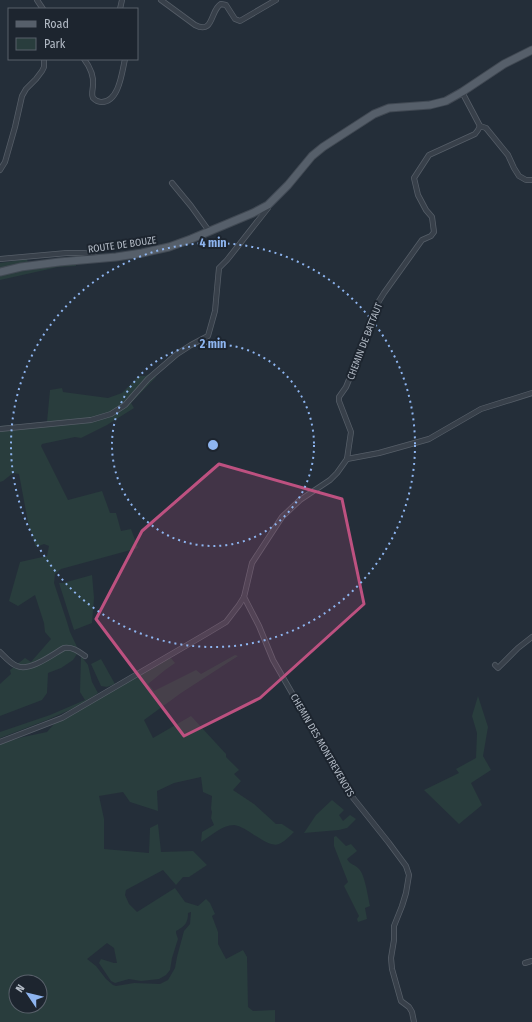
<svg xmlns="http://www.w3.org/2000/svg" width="532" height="1022" font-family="'Fira Sans Condensed',sans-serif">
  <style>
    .green { fill: #293d3d; fill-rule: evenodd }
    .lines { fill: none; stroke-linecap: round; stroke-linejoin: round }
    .minor-casing { stroke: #565e68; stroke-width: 6 }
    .primary-casing { stroke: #414953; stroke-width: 9 }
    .minor { stroke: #38404a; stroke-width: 4.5 }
    .primary { stroke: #565f6a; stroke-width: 7 }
    .marked { fill: #bd5180; fill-opacity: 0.2; stroke: #bd5180; stroke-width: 3; stroke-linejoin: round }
    .ring { fill: none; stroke: #8eb5f0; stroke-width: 2; stroke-dasharray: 2 4 }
    .labels { text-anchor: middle; stroke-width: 4; stroke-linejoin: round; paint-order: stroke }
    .street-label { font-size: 10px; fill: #b3bbc6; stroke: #1d252f }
    .centre { fill: #8eb5f0; stroke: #1d252f; stroke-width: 2 }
    .ring-label { font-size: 12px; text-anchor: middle; font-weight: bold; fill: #8eb5f0; stroke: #1d252f; stroke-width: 4; stroke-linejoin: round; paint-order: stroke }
  </style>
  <rect width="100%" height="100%" fill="#242e39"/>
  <g class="green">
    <path d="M27,259l1,4 -28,6v-6z"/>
    <path d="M76,263v3l-18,1 -58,13v-5l18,-5z"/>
    <path d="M151,373l5,4 -25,26 3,5 -27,17 -26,13 -6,-1 -33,7 -1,2 27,54 34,-9 8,22h6l5,18 10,-2 7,19 -77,21 -6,5 -1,9 13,39 3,10 8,17 -1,5 -4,6 -12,8 -13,5 -1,20 -5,7 -42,16v-32l11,-10 -1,-4 15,-12 6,4 20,-23 -6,-7 -1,-9 -9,-28 -17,11 -9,-5 11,-39 27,-6 2,-10 -5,-2 -8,3 -8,-25 -9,-48 -6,-1 -10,8 -3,1v-56l47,-4 3,-32 12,-2 1,4 45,6 14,-5 17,-17h6z"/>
    <path d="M92,575l2,23 -2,25 -18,7 -15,-47h4z"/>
    <path d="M235,655l3,1 -57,37 -37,27 9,18 38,-22 35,38v3l13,13 -5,4 7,7 -8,9 21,14 22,20h6l12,8c-4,4 -10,10 -15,12 -12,5 -32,-18 -45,-19 -12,0 -23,11 -33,17l1,-10 12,-7 -3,-7 1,-6 -1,-3 1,-13 -9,-4 -2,-15 -27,6 -17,8 1,20 -28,-9 -7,-10 -24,4 5,23v30l45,4 1,-25 8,-4 3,28 32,-1 14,14 -18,12h-6l-7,8 -13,-15 -37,20 -1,5 4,9 8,8 38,-24 10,14 13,4 8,-7 4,4 5,11 -3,2 6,16v12l8,15 17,-9 4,7 1,50 5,4 22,-1v12h-275v-278l23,-7 24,-5 7,-8 64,-36 52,-31 5,6 -10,7 -17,14 6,7 42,-21 5,4zM191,912l-1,12 -6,7 -7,26 -2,11 -7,12 -8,4 -26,-1 -18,3 -3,-1 -7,-6 -10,-13 -9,-7 20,-16 7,5 3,15h-3l-13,-4 -2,4 12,18 4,2 14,-4 12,2 18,-2 7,-4 4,-5 2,-12 5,-16 1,-3 -2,-6v-2c9,-5 12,-8 12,-18zM16,982h24v24h-24z"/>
    <path d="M81,656l7,9 4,17 6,11 -15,11 -36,16 -47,18v-6l50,-17 35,-15 -5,-8z"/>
    <path d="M101,659l14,25 -8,3 -6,-1 -10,-22z"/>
    <path d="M478,696l10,31 -5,29 8,14 -20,13 11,22 -23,19 -35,-34 35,-17 -3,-4 20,-11 1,-25 -5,-17z"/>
    <path d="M332,800l12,10 -5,5 4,6 7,-6 6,4 -9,9 -8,2 -35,3 12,-18z"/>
    <path d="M336,836l10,10 5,-2 6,7 -10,8c3,6 8,5 12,10 6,6 9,28 11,37l-5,2 2,11 -9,3 -1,-3 2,-3 -15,-30 4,-4 -14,-36v-9z"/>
  </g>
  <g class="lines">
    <g class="minor-casing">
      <g id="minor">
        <path d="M37,0l6,9"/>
        <path d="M161,0l34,25c19,10 15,-15 26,-21l5,1 9,14 5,2 36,-21"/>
        <path d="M120,9l2,-9"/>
        <path d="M84,59c6,8 10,16 9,26 0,4 -2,9 0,13 2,2 5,4 8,4 18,1 21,-30 24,-43"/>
        <path d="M462,92l18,34 6,2 22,27 6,13 5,8 7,4h6"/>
        <path d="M0,170l5,-8 10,-35 7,-31 4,-7 10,-10 6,-8 2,-4v-8"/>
        <path d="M172,183l19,23 18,25"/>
        <path d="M0,259l67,-6h16l8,1 7,5"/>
        <path d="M0,429l91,-9 20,-6 14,-9 23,-26 29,-25 14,-9 17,-9 7,-25 4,-43 8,-8 41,-52v-3"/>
        <path d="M347,459l32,-6 50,-14 52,-30 51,-16"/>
        <path d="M244,597l15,29 14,34 77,134 39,49 17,23 3,9 -3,18 -4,13 -8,20v14l-3,18 1,11 9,32 8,6 3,5 2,10"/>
        <path d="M0,652c5,5 11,12 17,14 13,6 36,-12 47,-18 9,-1 14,3 21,8"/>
        <path d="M495,665l3,3 20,-20 14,-11"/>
        <path d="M0,742l62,-24 144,-84 20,-12 13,-17 5,-8 8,-34 30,-46 18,-17 30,-20 7,-7 10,-14 4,-27 -12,-31v-4l7,-10 14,-34 16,-47 8,-13 38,-53 9,-4 3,-4 -2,-15 -6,-7 -8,-15 -4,-17 15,-23 46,-21 3,-4 2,-4"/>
        <path d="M525,963l7,-2"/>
      </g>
    </g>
    <g class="primary-casing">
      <path id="primary" d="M0,272l21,-5 38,-5 57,-5 26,-4 27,-6 22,-8 62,-26 15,-8 20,-20 24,-29 11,-9 51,-33 15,-6 41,-3 16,-4 16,-9 42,-28 28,-14"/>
    </g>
    <use href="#minor" class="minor"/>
    <use href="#primary" class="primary"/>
  </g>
  <path class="marked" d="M219,464l123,35 22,105 -104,94 -76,38 -88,-117 46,-88z"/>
  <g class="ring">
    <circle cx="213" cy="445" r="101"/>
    <circle cx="213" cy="445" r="202"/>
  </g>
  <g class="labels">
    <g class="street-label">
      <text transform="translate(122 244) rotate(-8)" y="4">ROUTE DE BOUZE</text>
      <text transform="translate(364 341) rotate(-69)" y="4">CHEMIN DE BATTAUT</text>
      <text transform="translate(323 745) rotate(60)" y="4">CHEMIN DES MONTREVENOTS</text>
    </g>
  </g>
  <circle cx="213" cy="445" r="6" class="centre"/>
  <g class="ring-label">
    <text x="213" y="247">4 min</text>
    <text x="213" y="348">2 min</text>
  </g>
  <rect x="8" y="8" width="130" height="52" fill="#1d252f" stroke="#59616b"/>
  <rect x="16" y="21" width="20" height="6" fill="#565f6a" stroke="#59616b"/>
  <text x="44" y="28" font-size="12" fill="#b3bbc6">Road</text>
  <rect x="16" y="38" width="20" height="12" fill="#293d3d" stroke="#59616b"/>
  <text x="44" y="48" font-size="12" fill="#b3bbc6">Park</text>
  <g transform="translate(28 994) rotate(305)"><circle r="19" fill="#1d252f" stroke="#59616b"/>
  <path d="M0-3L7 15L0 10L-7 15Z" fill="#8eb5f0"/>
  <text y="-6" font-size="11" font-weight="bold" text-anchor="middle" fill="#b3bbc6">N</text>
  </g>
</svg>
